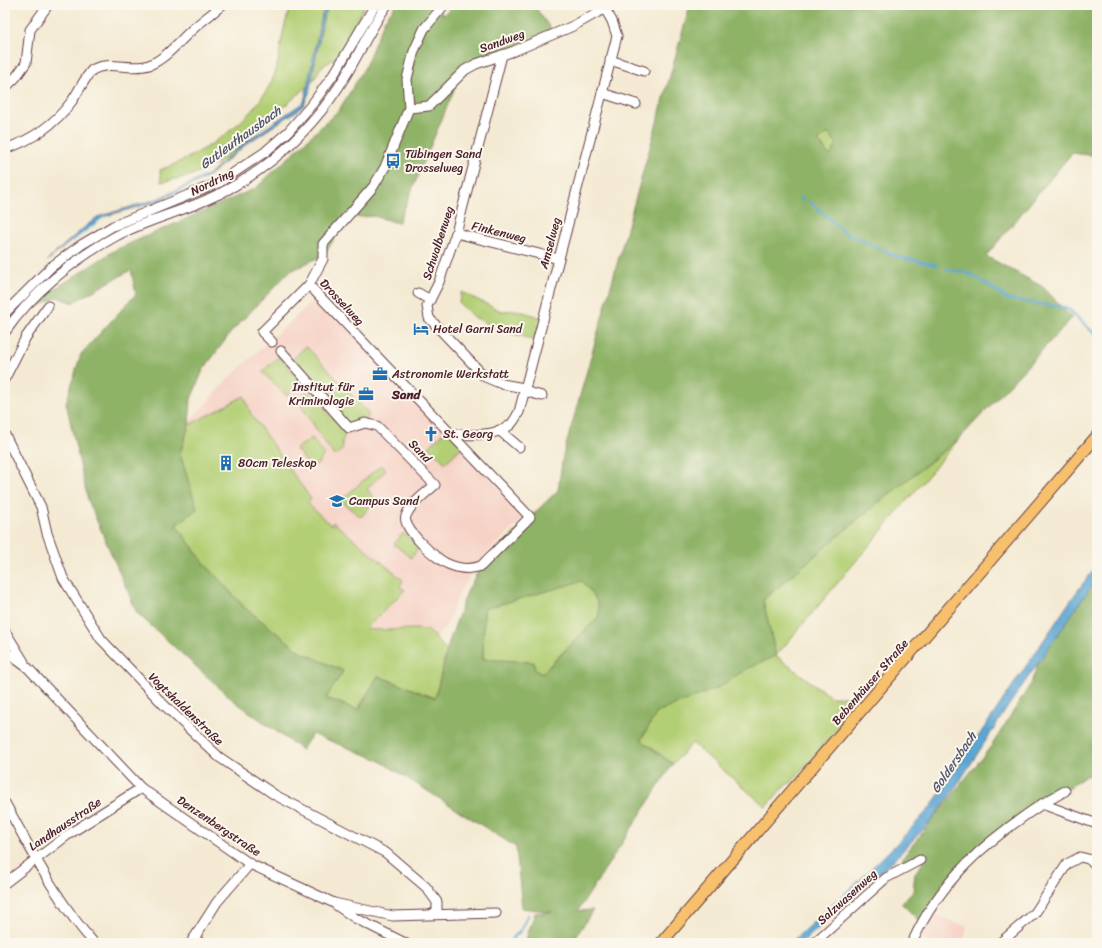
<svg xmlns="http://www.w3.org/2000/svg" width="1102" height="948" font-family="Sriracha,sans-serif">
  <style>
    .built { fill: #f6d1c5 }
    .green { fill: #b3cf75; stroke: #7e7750 }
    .forest { fill: #8eb266; stroke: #6c6848; fill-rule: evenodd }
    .water { fill: #5ca6d3; stroke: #53627f }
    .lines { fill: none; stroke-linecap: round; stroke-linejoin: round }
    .stream { stroke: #5ca6d3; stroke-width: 2.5 }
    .minor-casing { stroke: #643d44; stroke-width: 11 }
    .major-casing { stroke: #643d44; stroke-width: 13 }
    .minor { stroke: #fff; stroke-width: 9 }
    .major { stroke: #f7c06c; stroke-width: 11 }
    .labels { text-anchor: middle; stroke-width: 4; stroke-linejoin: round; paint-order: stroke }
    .street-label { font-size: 12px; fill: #4a1f2b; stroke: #fbf7ec }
    .poi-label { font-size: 12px; fill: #4a1f2b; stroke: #fbf7ec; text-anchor: start }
    .water-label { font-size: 13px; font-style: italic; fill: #51556e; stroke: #fbf7ec }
    .neighbourhood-label { font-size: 13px; font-weight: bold; fill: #4a1f2b; stroke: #fbf7ec }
  </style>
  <rect width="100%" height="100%" fill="#fbf7ec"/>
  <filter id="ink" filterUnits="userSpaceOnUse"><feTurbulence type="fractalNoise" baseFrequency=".025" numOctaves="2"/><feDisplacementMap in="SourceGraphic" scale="8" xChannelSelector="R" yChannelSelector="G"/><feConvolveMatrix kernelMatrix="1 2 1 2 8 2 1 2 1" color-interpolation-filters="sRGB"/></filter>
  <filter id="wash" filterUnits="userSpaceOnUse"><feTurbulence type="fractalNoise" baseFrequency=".012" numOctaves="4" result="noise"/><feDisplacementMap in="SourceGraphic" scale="16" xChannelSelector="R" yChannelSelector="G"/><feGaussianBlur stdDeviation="0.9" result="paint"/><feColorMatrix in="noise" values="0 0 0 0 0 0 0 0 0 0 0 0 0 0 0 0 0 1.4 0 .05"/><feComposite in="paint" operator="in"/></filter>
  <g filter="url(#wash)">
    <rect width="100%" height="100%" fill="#f4ead3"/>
    <g class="built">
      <path d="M318,296l207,220 -46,46 -20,31 -11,30 -33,43 -262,-142 32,-98 46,-50z"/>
      <path d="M933,914l34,13 -4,16h-37v-3l-5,-2z"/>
    </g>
    <g class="green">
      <path d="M293,5h72l-29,53 -15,9 -8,14 -55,49 -35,30 -33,16 -29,6 -1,-12c43,-16 96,-50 114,-94 6,-16 6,-35 11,-51 1,-7 5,-14 8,-20z"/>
      <path d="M828,133l9,11 -7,13 -12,-16z"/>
      <path d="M461,292l40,19 15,-1 27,8 -5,23 -35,-10 -31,-15 -13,-13z"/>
      <path d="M306,346l63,68 -4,9 -16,5 -58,-67z"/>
      <path d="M279,356l19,22 1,6 -12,12 -25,-24z"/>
      <path d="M309,392l37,40 -4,10 1,7 -9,7 -34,-52 3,-10z"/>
      <path d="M244,396l7,18 60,85 -3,5 23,21 2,-3 70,58 -3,7 5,3 -39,39c21,3 41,-2 62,1l19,21 -12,47 -57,-22 -20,34 -32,-12 17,-27 -42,-19 -56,-44 -40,-44 -29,-39 21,-16 -17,-55 9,-29z"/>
      <path d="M447,429l16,17 -18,17 -16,-16z"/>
      <path d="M312,438l12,16 -5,9 -8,5 -15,-19z"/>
      <path d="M959,439l-183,217 55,41h24l-13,26 -51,60 -5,1 -20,23 -74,-64 -19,21 -32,-24 16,-28 60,-24 31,-20 28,-12 -13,-56 101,-86z"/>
      <path d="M381,465l5,5 -19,19 9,11 -15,17 -21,-16z"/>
      <path d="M403,533l17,14 -9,11 -17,-14z"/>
      <path d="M582,580c9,12 20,23 16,37l-57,57 -6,-4 -52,-11 1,-50z"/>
    </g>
    <g class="forest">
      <path d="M396,5h40l7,10 12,-10h79l19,27 -76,27 -20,24 -59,140 -24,-7 -27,2 -22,36 -36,18 -57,59 -29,39 -12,29 -2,26 -9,29 17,55 -21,16 29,39 40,44 56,44 42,19 -17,27 32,12 20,-34 57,22 14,-56 18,-50 14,-26 77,-76 5,-34 127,-451h52l1,3 10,-3h344v151l-25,-3 -86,103 57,31 29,31 -113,121 -95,75 -101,86 13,56 -28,12 -31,20 -60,24 -16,28 32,24 -95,147 15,-1 -21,33h-28l-18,-4 9,-26 17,-1 -30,-4 -6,-61 -139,-88 -65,-25 -10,16 -69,-50 -96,-87 -49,-113 -22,-97 15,-49 55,-60 -5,-24 -59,33 -14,-6 -31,15 14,-14 74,-48 141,-62 83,-78 25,-41 21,-50zM828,133l9,11 -7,12 -12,-15zM582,581c9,11 20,22 16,36l-56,57 -7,-4 -1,-8 -51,-3 1,-50z"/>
      <path d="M1097,566v219l-10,-10 -109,78 -57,70 -20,-20 12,-12 2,-18 8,-10 -5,-5 -16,4 1,-5 89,-112 38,-60 15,-39z"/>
    </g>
    <g class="water">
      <path d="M327,5h4l-7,11 -15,77 -5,12 -6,5 -49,32 -43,36 -47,23 -60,17 -52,43 18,-17 32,-27 60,-18 52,-25 38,-33 57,-39 18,-87z"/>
      <path d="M1097,565v13l-88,127 -55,85 -23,31 -37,39 -92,83h-12c48,-43 96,-86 139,-134l144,-212z"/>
    </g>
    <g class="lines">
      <g class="stream">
        <path d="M800,197l3,3"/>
        <path d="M810,202l34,30 54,25 39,8"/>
        <path d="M71,241l33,-25"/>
        <path d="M946,269l22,4 28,17 11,9 60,9 30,28"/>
        <path d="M508,943l13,-13 7,-15"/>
      </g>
    </g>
  </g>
  <g filter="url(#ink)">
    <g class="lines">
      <g class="minor-casing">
        <g id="minor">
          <path d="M502,55l-46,178 -17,49 -12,24 2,12 56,59 17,7 22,4"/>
          <path d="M610,60l34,11"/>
          <path d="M5,88l11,-11 10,-14 4,-33 18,-25"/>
          <path d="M602,93l34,11"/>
          <path d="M409,108l20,-2 36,-36 11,-6 38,-13 59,-25 38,-21"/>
          <path d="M5,149c27,-9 50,-25 67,-48 7,-10 12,-22 20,-31 17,-10 38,1 57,-5 18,-7 31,-25 45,-37 9,-8 19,-15 28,-23"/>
          <path d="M456,233l103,26"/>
          <path d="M418,293l12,7"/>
          <path d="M5,313l46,-46 30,-22 32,-19 107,-44 45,-30 23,-20 25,-29 23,-32 39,-66"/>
          <path d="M5,332c28,-40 69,-73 111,-96 28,-15 61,-23 90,-36 23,-10 45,-23 65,-39 29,-23 56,-54 75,-86 14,-23 25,-48 41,-70"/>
          <path d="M272,342l-10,-10 47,-47"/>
          <path d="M281,351l68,77 16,-5 12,3 58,59c-9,8 -25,19 -29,31 -5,12 31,44 42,48 11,5 22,6 33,2l49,-49 -221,-232 14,-26v-15l50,-57 12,-20 24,-59 -2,-29 7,-28 10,-22 20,-24"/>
          <path d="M5,378l21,-41 22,-31"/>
          <path d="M524,391l18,5"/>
          <path d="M499,430l20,17"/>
          <path d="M452,434c16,1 44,3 58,-9 4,-3 6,-8 9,-13l98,-376 -5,-15 -9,-16"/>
          <path d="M5,435l36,72 6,26 16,45 38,61 62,65 56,53 56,38 111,58 40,34 11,15v9l-5,3"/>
          <path d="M5,631l19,31"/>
          <path d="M5,651l23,17 113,120 109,76 84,39 59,13 103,-3"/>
          <path d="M5,803c27,48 52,99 89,140"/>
          <path d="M1042,804l23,-13"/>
          <path d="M5,883l64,-49 72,-46"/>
          <path d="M336,905l19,13 50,25"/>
          <path d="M193,939l9,4"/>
          <path d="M191,943l26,-41 33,-38"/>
          <path d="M814,943l72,-65 34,-18"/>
          <path d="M912,943c28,-63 73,-101 130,-139l55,20"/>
          <path d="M1000,943l35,-30 32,-49 13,-7 8,2 9,6"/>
        </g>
      </g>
      <g class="major-casing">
        <path id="major" d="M661,943l436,-507"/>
      </g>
      <use href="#minor" class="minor"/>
      <use href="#major" class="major"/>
    </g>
  </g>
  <defs>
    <g id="bus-bare" transform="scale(1.2)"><path d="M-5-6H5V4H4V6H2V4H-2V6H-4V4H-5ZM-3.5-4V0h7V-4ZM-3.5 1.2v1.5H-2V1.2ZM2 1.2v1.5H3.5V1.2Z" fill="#1f6fb2" stroke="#fbf7ec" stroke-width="2.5" paint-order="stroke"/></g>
    <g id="hotel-bare" transform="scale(1.2)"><path d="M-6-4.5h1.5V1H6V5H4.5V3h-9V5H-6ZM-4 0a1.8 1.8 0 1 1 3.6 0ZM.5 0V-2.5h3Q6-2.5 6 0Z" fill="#1f6fb2" stroke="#fbf7ec" stroke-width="2.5" paint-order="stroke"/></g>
    <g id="office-bare" transform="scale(1.2)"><path d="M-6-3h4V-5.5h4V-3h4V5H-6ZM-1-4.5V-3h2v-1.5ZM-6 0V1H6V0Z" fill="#1f6fb2" stroke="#fbf7ec" stroke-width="2.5" paint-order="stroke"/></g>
    <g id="church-bare" transform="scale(1.2)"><path d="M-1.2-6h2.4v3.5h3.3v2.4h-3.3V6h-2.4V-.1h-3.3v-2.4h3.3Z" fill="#1f6fb2" stroke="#fbf7ec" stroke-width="2.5" paint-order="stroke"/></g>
    <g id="building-bare" transform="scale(1.2)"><path d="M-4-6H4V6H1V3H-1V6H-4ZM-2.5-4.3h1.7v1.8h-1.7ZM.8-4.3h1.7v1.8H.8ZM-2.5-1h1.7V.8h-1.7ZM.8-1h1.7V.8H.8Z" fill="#1f6fb2" stroke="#fbf7ec" stroke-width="2.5" paint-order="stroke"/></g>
    <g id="university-bare" transform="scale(1.2)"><path d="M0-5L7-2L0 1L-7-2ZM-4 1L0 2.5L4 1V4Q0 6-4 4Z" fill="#1f6fb2" stroke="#fbf7ec" stroke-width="2.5" paint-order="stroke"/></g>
  </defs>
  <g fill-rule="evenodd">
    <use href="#bus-bare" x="393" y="161"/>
    <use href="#hotel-bare" x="421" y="329"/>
    <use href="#office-bare" x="380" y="374"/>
    <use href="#office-bare" x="366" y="394"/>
    <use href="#church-bare" x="431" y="434"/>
    <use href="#building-bare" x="226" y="463"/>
    <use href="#university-bare" x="337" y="501"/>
  </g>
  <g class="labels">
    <g class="street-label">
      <text transform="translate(502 41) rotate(-20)" y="4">Sandweg</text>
      <text transform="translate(212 182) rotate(-26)" y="4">Nordring</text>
      <text transform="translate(499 232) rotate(14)" y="4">Finkenweg</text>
      <text transform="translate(438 243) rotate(-72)" y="4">Schwalbenweg</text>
      <text transform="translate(550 243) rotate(-75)" y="4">Amselweg</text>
      <text transform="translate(342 302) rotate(47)" y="4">Drosselweg</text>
      <text transform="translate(420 451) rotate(46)" y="4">Sand</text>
      <text transform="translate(870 682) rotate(-49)" y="4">Bebenhäuser Straße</text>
      <text transform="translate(186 709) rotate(44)" y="4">Vogtshaldenstraße</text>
      <text transform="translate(65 824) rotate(-34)" y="4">Landhausstraße</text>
      <text transform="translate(219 826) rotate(34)" y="4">Denzenbergstraße</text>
      <text transform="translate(847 897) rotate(-42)" y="4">Salzwasenweg</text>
    </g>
    <g class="poi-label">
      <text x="405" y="158">Tübingen Sand<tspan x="405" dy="14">Drosselweg</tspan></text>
      <text x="433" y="333">Hotel Garni Sand</text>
      <text x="392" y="378">Astronomie Werkstatt</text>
      <text x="354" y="391" text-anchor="end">Institut für<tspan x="354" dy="14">Kriminologie</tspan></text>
      <text x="443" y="438">St. Georg</text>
      <text x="238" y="467">80cm Teleskop</text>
      <text x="349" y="505">Campus Sand</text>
    </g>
    <g class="water-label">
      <text transform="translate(240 137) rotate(-36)" y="5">Gutleuthausbach</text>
      <text transform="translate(953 762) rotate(-56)" y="5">Goldersbach</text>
    </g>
    <g class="neighbourhood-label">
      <text x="406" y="399">Sand</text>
    </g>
  </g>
  <rect width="1102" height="948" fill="none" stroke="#fbf7ec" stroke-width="20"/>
</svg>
